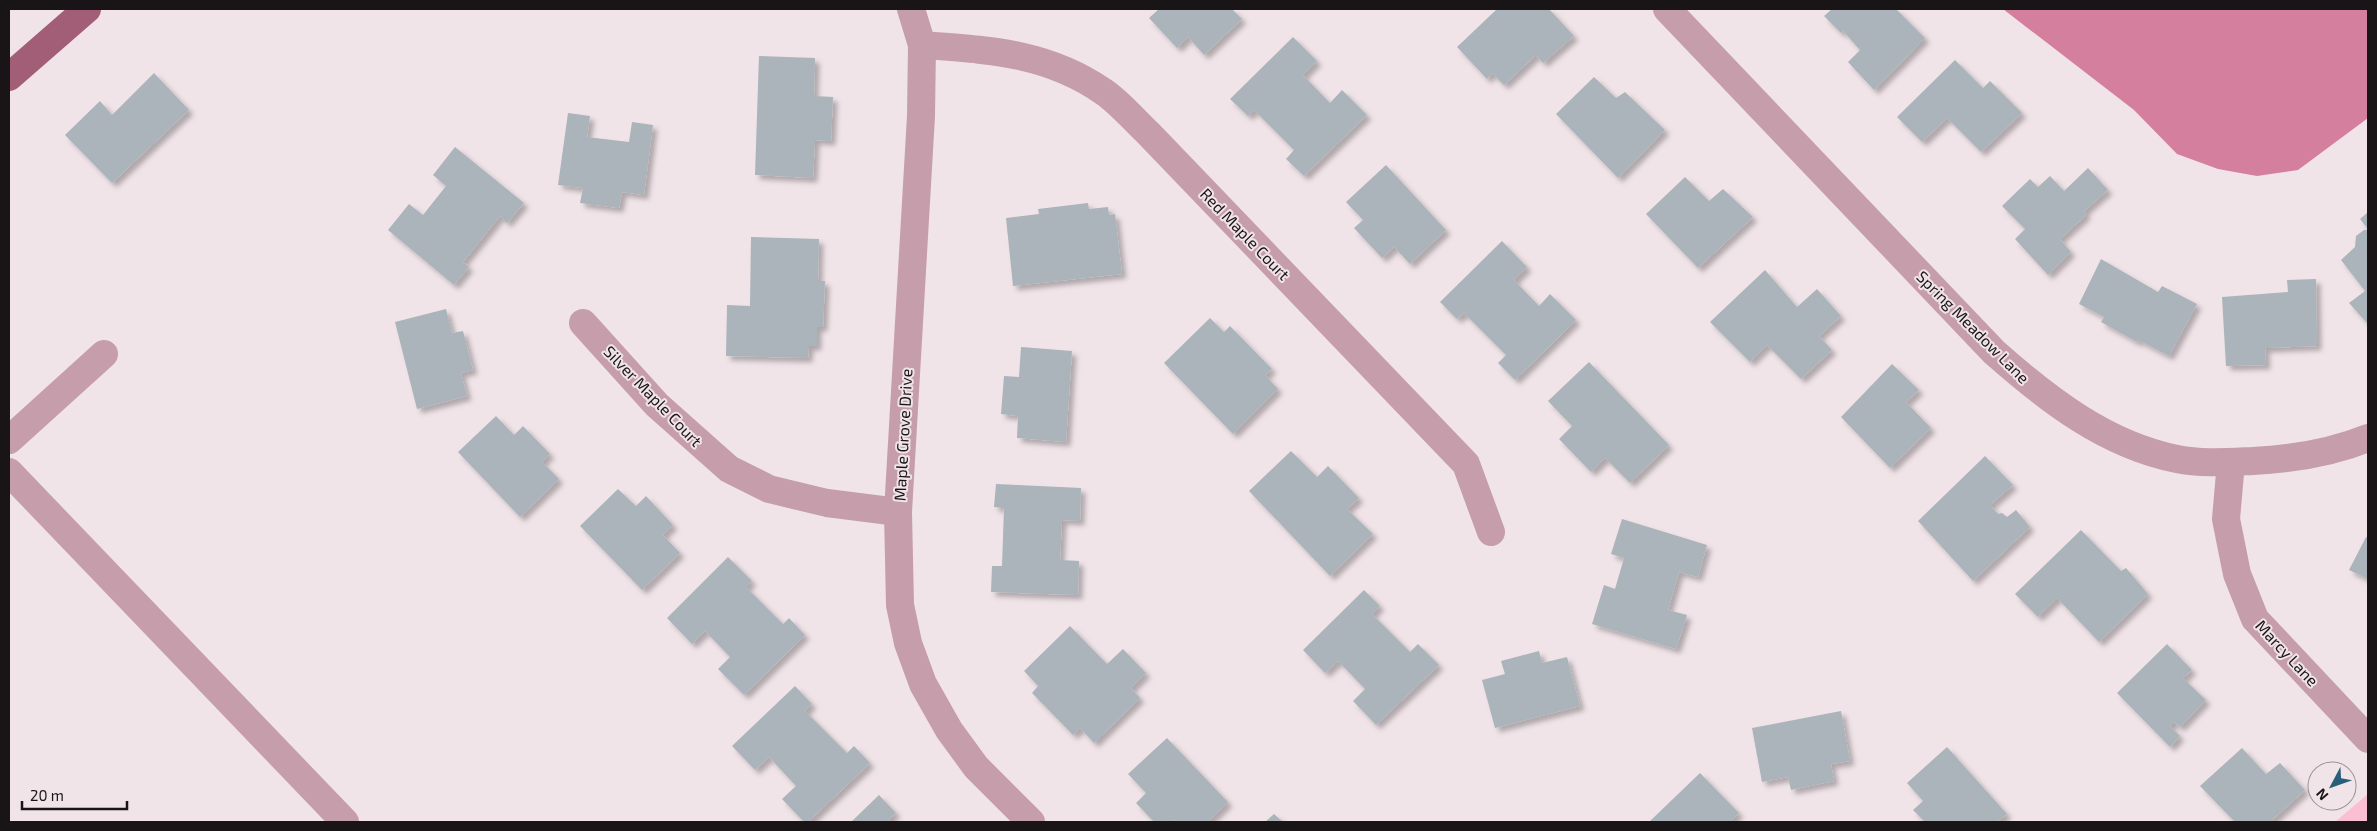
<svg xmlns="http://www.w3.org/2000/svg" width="2377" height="831" font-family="'Exo 2',sans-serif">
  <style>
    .green { fill: #fbbfd3 }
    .water { fill: #d57f9e }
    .building { fill: #aab4ba; filter: url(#shadow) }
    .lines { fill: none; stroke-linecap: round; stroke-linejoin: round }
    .minor { stroke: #c69daa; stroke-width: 28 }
    .major { stroke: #a35e77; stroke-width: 28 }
    .labels { text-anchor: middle; stroke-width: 4; stroke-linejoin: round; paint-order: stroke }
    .street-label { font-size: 16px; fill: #191516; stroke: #f0e4e8 }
  </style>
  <defs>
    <filter id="shadow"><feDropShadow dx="4.5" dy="4.5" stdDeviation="2.5" flood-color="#0004"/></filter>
  </defs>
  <rect width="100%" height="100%" fill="#f0e4e8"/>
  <path class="green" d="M2368,794v28h-33z"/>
  <path class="water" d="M2003,9h365v109l-70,52 -41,6 -39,-7 -41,-15 -43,-44z"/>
  <g class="building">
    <path d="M1159,9h73l10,10 -38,36 -16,-18 -11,11 -28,-30z"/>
    <path d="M1497,9h52l25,27 -31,27 -7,-8 -32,30 -12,-12 -5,6 -30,-32z"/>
    <path d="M1832,9h64l29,29 -51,52 -26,-28 12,-12 -17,-19 -2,2 -17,-17z"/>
    <path d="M1293,37l24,24 -14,14 27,28 12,-13 25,25 -63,61 -18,-17 8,-9 -40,-40 -6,6 -18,-17z"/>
    <path d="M759,56l56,2 -1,38 19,1 -2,44 -16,-1 -2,38 -58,-3z"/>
    <path d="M1955,60l28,28 7,-7 32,32 -41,39 -34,-34 -25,24 -25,-25z"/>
    <path d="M154,73l35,37 -77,73 -47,-48 35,-34 12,14z"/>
    <path d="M1594,77l22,21 9,-6 40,38 -47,48 -62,-64z"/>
    <path d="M568,113l22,3 -3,21 42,5 3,-20 21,3 -9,70 -22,-3 -3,16 -39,-5 3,-15 -25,-3z"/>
    <path d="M455,147l69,56 -17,20 -7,-7 -37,46 6,5 -15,18 -66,-55 21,-26 14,11 23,-29 -13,-11z"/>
    <path d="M1386,165l60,65 -36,34 -16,-17 -12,11 -28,-30 9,-8 -17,-18z"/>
    <path d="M2088,168l20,22 -24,21 2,4 -26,24 11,13 -23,23 -33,-36 10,-10 -23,-23 28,-27 8,8 12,-11 14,15z"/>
    <path d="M1685,177l24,24 14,-12 30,28 -55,51 -52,-54z"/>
    <path d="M1088,203l1,6 19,-2 1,8 6,-1 7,60 -109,12 -7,-68 33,-4 -1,-5z"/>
    <path d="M2368,212v17l-8,-10z"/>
    <path d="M2364,230h4l-1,93 -18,-20 16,-12 -24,-31 14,-13 1,-11z"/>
    <path d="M751,237l68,2 -1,42h7l-2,46h-6v19h-8l-1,12 -82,-2 1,-51 23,1z"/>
    <path d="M1502,241l25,26 -13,13 25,26 11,-12 26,26 -61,60 -17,-17 8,-8 -42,-42 -7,6 -17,-17z"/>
    <path d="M2101,259l57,33 4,-6 35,18 -28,52 -31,-16 -1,2 -36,-20 3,-5 -25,-13z"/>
    <path d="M1765,270l32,37 20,-18 24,27 -22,20 13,14 -31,29 -34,-34 -17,17 -40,-40z"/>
    <path d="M2316,279l1,67 -52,2 1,17 -40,1 -4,-69 66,-5 -1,-12z"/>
    <path d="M446,309l6,24 11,-2 10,39 -12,3 6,23 -50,13 -22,-87z"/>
    <path d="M1210,318l14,14 6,-6 42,43 -7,6 13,14 -45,45 -69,-71z"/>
    <path d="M1021,347l51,4 -6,91 -49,-4 1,-22 -17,-2 3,-38 15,1z"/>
    <path d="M1589,362l80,83 -39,38 -25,-25 -14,14 -32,-33 13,-13 -24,-25z"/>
    <path d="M1892,364l27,26 -13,12 25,26 -41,40 -49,-51z"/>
    <path d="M496,416l18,19 9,-9 27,28 -8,8 17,17 -39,38 -62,-65z"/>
    <path d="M1291,451l26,26 11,-11 31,32 -12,11 26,25 -43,42 -81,-85z"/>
    <path d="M1985,456l28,29 -23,20 8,9 4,-1 5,4 9,-7 14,17 -57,54 -55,-60z"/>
    <path d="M996,484l85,4 -1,33 -18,-1 -2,40 19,1 -1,34 -87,-3 1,-26h10l2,-58 -10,-1z"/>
    <path d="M618,489l18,17 10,-10 27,29 -10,10 17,18 -38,37 -62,-64z"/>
    <path d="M1622,519l85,26 -9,32 -19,-5 -11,38 19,5 -11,34 -84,-25 12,-39 11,4 9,-31 -13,-4z"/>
    <path d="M2081,530l40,41 5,-3 22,26 -49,48 -42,-44 -19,19 -23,-23z"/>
    <path d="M2366,537l2,1v41l-19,-9z"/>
    <path d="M728,557l24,24 -6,6 37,37 6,-6 16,17 -61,60 -26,-26 12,-12 -25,-26 -13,13 -25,-26z"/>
    <path d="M1364,590l16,16 -8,8 38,38 8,-8 21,21 -63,60 -23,-24 12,-12 -27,-28 -13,12 -22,-23z"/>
    <path d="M1070,626l37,38 16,-15 23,24 -15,15 9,10 -46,45 -14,-15 -7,7 -41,-42 6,-7 -14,-15z"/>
    <path d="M2167,644l25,26 -9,8 23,22 -26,27 -6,-5 -4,4 10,10 -10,11 -53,-54z"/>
    <path d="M1539,651l3,12 25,-6 13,49 -85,22 -13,-48 23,-6 -4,-13z"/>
    <path d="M795,686l17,18 -7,7 42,42 7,-7 16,17 -62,59h-4l-22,-23 14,-13 -27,-29 -14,13 -23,-24z"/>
    <path d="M1841,711l9,50 -19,3 3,17 -43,9 -3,-13 -26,5 -10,-54z"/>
    <path d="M1167,738l61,64 -20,20h-31l-3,-3 -3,3h-17l-18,-19 10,-10 -18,-19z"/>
    <path d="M1947,747l60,67 -10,8h-72l-12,-12 10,-9 -16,-18z"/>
    <path d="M2242,748l24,26 14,-11 25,27 -35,32h-35l-35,-36z"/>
    <path d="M1700,773l39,40 -9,9h-81z"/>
    <path d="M879,795l17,18 -8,7 3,2h-40z"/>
    <path d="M1274,814l9,8h-18z"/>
  </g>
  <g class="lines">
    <g class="minor">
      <path d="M911,9l11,36 -1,71 -23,396 2,93 8,38 15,41 26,46 27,37 55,55"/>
      <path d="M1667,9l327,343c53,47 112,93 183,107 24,5 52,3 76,2 40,-2 78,-8 115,-23"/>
      <path d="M922,45c66,5 125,7 182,47 16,11 30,28 45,42l317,330 25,68"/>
      <path d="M583,323l74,82 72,64 40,20 58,14 71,9"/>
      <path d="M9,440l95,-86"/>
      <path d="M2231,462l-5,57 11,55 18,45 113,120"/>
      <path d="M9,472l336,350"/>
    </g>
    <path class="major" d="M9,77l78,-68"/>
  </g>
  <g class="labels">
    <g class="street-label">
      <text transform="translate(1245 234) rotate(46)" y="6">Red Maple Court</text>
      <text transform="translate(1973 327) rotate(45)" y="6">Spring Meadow Lane</text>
      <text transform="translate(653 396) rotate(46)" y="6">Silver Maple Court</text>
      <text transform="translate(903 435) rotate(-87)" y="6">Maple Grove Drive</text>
      <text transform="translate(2287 653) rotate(47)" y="6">Marcy Lane</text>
    </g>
  </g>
  <rect width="2377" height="831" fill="none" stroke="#191516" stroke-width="20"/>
  <g transform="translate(2332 786) rotate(229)"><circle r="24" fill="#f0e4e8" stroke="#9a9194"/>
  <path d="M0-4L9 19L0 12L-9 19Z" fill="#285e79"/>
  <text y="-8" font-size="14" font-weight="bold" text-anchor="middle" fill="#191516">N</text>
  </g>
  <path d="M22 801v8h105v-8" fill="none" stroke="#191516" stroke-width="2.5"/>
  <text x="30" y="801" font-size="15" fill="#191516" stroke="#f0e4e8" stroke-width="4" paint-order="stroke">20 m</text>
</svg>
